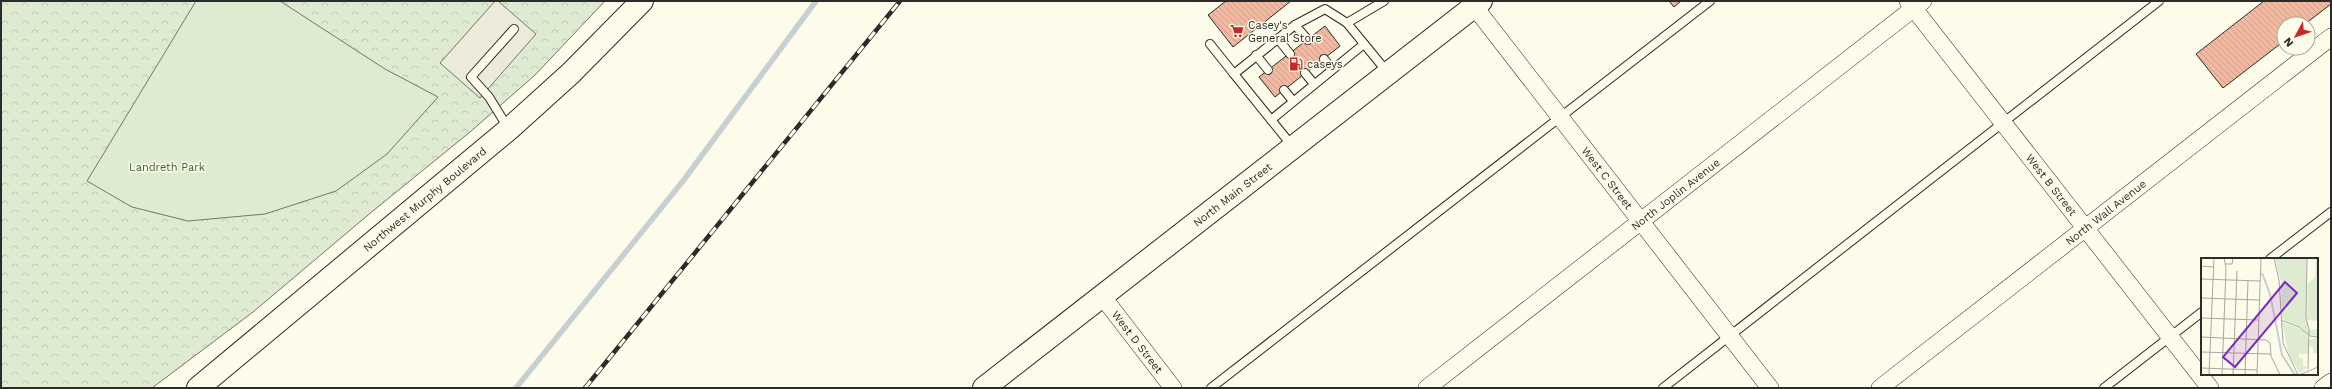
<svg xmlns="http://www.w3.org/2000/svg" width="2332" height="389" font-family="'Work Sans',sans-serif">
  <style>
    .park { fill: url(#park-crowns); stroke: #74746e }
    .garden { fill: #deebd1; stroke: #74746e }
    .parking { fill: #eceadb; stroke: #74746e }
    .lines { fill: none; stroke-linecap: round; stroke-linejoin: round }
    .stream { stroke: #c7d0d0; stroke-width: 5.5 }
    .building { fill: url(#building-back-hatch); stroke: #2b2b2b }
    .lane-casing { stroke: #2b2b2b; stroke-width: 10 }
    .street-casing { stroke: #2b2b2b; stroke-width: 18 }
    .secondary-casing { stroke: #2b2b2b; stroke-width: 24 }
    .primary-casing { stroke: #2b2b2b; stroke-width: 24 }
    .lane { stroke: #fdfbea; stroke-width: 8 }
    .street { stroke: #fdfbea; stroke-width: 17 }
    .secondary { stroke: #fdfbea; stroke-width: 22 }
    .primary { stroke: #fdfbea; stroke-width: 22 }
    .rail-casing { stroke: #2b2b2b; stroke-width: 4.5 }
    .rail { stroke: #fdfbea; stroke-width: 3; stroke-dasharray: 9; stroke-linecap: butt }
    .labels { text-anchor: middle; stroke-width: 3; stroke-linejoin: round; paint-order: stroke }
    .poi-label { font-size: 11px; fill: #2b2b2b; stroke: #fdfbea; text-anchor: start }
    .park-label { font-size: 11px; fill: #34623c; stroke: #fdfbea }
    .street-label { font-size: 11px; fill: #2b2b2b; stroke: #fdfbea }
    .inset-river { fill: none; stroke: #c7d0d0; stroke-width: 2 }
    .inset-road { fill: none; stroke: #a9a89e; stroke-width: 1 }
    .view { fill: #7b2cbf; fill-opacity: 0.15; stroke: #7b2cbf; stroke-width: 2 }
    .inset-edge { fill: none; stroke: #2b2b2b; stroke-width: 2 }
  </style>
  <defs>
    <pattern id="park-crowns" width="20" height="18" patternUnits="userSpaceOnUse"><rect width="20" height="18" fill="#deebd1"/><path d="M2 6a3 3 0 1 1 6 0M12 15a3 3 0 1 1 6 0" fill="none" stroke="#bfcab4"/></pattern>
    <pattern id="building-back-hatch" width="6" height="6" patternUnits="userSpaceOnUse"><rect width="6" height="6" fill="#f2b8a0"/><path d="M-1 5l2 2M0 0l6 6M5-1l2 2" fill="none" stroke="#d09e8a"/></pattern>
  </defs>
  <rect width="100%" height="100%" fill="#fdfbea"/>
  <path class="park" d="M1,1h604l-70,74 -65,57 -102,83 -115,97 -101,76h-151z"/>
  <path class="garden" d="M196,1h84l105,68 53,28 -51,57 -51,37 -71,23 -77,7 -56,-14 -45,-26z"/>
  <path class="parking" d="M495,1h3l38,33 -56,64 -40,-35z"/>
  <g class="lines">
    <path class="stream" d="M516,388l167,-207 133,-180"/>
  </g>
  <g class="building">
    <path d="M1226,1h65l-58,46 -25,-32z"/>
    <path d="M1669,1h12l-7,6z"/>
    <path d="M2264,1h67v3l-26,20h-21v17l-61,47 -27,-34z"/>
    <path d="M1325,26l15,20 -65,51 -16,-20z"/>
  </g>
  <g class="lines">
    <g class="lane-casing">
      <g id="lane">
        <path d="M1347,23l41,50"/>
        <path d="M1295,25l13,15"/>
        <path d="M1278,39l12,15"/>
        <path d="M1210,44l24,30"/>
        <path d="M1256,55l12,15"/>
        <path d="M1324,59l8,10"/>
        <path d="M1305,73l9,11"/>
        <path d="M1284,90l9,11"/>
        <path d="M1271,120l93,-76"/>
        <path d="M508,128l-19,-31 -18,-20 43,-48"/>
        <path d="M1293,147l-59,-73 61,-49 30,-16 22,14 37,-22"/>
        <path d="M2270,259l61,-47"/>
        <path d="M1211,388l499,-387"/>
        <path d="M1663,388l496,-387"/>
        <path d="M2104,388l98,-76"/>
      </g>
    </g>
    <g class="street-casing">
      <g id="street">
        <path id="s1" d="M1470,1l300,387"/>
        <path id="s2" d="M1908,1l302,387"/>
        <path id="s3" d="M1102,296l71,92"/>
        <path id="s4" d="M1427,388l496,-387"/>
        <path id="s5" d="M1880,388l451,-351"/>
        <path d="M2323,388l8,-6"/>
      </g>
    </g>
    <g class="secondary-casing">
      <g id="secondary">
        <path id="s6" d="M198,388l311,-259 62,-56 71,-72"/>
      </g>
    </g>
    <g class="primary-casing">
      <g id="primary">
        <path id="s7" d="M984,388l497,-387"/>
      </g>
    </g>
    <use href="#lane" class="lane"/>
    <use href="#street" class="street"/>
    <use href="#secondary" class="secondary"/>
    <use href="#primary" class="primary"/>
    <g class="rail-casing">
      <path id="rail" d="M585,388l315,-387"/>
    </g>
    <use href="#rail" class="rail"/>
  </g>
  <defs>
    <g id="supermarket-bare" transform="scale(1.08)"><path d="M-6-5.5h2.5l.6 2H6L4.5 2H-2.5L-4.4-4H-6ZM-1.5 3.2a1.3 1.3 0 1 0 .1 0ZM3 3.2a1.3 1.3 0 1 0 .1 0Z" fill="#c62828" stroke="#fdfbea" stroke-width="2.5" paint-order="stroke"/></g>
    <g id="fuel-bare" transform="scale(1.08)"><path d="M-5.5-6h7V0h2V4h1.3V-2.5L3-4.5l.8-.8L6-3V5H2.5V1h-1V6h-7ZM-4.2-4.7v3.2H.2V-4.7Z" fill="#c62828" stroke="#fdfbea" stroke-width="2.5" paint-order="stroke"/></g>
  </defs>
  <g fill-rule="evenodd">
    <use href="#supermarket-bare" x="1237" y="31"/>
    <use href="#fuel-bare" x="1296" y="64"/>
  </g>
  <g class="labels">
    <g class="poi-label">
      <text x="1248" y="29">Casey's<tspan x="1248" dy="13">General Store</tspan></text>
      <text x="1307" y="68">caseys</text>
    </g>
    <g class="park-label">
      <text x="167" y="171">Landreth Park</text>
    </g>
    <g class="street-label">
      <text dy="4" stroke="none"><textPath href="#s1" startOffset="224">West C Street</textPath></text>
      <text dy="4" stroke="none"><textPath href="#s2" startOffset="233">West B Street</textPath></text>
      <text dy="4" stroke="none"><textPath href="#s7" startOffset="315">North Main Street</textPath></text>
      <text dy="4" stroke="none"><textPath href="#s4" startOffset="315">North Joplin Avenue</textPath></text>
      <text dy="4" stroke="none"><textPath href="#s6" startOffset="295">Northwest Murphy Boulevard</textPath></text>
      <text dy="4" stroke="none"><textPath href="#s5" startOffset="286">North Wall Avenue</textPath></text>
      <text dy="4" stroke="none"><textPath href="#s3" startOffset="58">West D Street</textPath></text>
    </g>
  </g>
  <g transform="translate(2201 258)">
    <rect width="117" height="117" fill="#fdfbea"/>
    <path d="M107,0h10v63l-11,-1 1,-37 7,-5 1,-18z" fill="#deebd1"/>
    <path d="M74,0h32l-1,57 3,15 9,-1v7l-9,-1 -9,-8 -18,-8 -1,-38zM81,64l16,6 10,6v20h-9v4h4v8l5,1 -8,6 1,2 -12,-19zM117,79v16h-5v-6l-4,-1v-6z" fill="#deebd1"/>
    <path d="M88,33l3,10 -10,3 1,-8z" fill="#deebd1"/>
    <path class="inset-river" d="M61,15l8,21 12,61 13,20"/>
    <path class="inset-road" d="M73,0l5,22 4,63 15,32M106,0l-1,60 3,11 -1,40M24,6h7l1,-6M0,8l12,1M0,21l59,2M0,40l58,2M0,60l57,2M80,62l18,7 11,9 8,1M0,79l65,3 4,3 1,12M0,94l69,2 10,21M0,110l56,2M8,117l5,-117M21,117l4,-107 -2,-10M32,117l4,-104M44,117l3,-95M56,117l4,-117M98,117l19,-8"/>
    <path class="view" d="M84,24l12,11 -62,74 -12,-10z"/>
    <rect width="117" height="117" class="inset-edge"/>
  </g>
  <rect width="2332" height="389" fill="none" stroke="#2b2b2b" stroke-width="4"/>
  <g transform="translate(2296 36) rotate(230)"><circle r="19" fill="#fdfbea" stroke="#a9a89e"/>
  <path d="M0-3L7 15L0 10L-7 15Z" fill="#c62828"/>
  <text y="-6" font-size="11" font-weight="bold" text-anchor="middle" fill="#2b2b2b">N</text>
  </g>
</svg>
